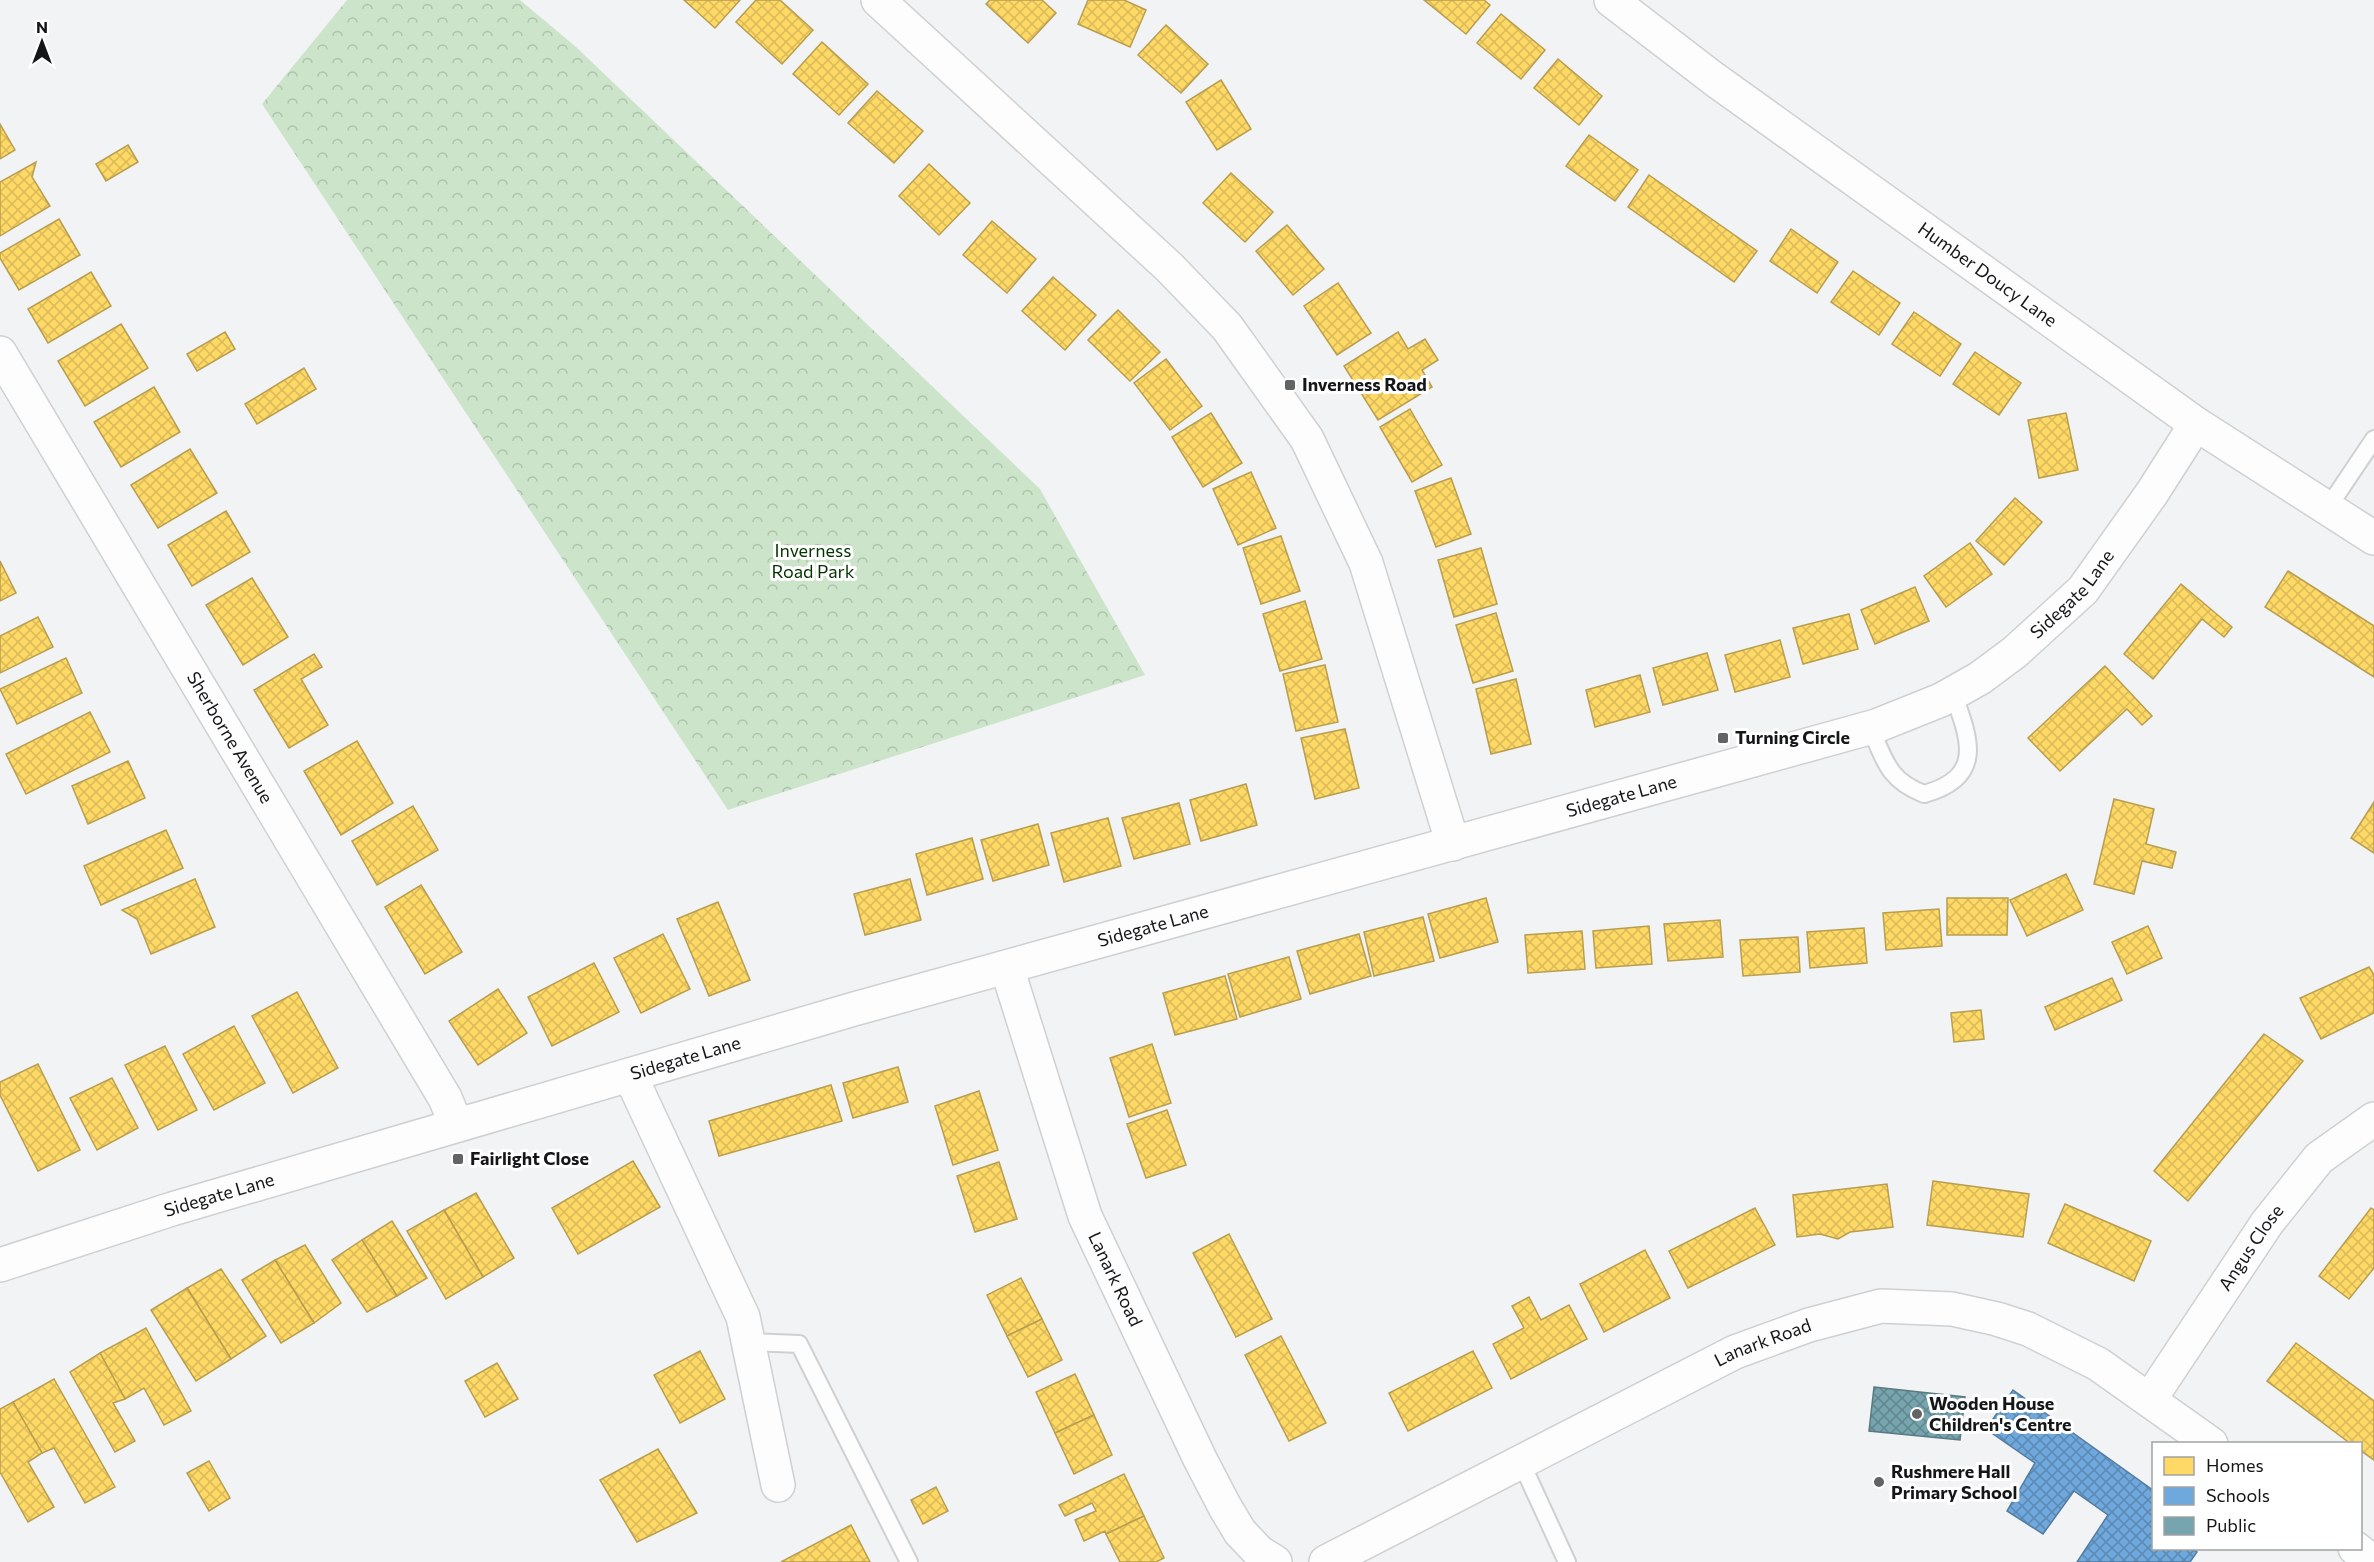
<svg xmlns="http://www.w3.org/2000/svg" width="2374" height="1562" font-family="Commissioner,sans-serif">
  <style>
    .park { fill: url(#park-crowns) }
    .homes { fill: url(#homes-cross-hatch); stroke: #b89e4e; stroke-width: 1.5 }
    .schools { fill: url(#schools-cross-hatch); stroke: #547ca1; stroke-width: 1.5 }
    .public { fill: url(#public-cross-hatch); stroke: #597a81; stroke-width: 1.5 }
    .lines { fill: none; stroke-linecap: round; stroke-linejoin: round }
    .service-casing { stroke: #ced0d1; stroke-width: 20 }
    .minor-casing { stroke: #ced0d1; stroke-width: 36 }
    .tertiary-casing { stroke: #ced0d1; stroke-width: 36 }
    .service { stroke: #fdfdfe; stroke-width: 16 }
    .minor { stroke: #fdfdfe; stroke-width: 33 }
    .tertiary { stroke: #fdfdfe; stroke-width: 33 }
    .poi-dot { fill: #616365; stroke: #fff; stroke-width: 2 }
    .labels { text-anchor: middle; stroke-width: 6; stroke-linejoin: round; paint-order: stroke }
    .street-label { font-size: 18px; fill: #141617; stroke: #fff }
    .poi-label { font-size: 18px; font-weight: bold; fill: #141617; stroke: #fff; text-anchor: start }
    .park-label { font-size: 18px; fill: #053400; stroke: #fff }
  </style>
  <defs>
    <pattern id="park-crowns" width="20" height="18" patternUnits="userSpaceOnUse" patternTransform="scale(1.5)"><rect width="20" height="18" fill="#cce4c9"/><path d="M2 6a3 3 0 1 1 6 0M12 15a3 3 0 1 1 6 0" fill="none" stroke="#aec3ac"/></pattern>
    <pattern id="homes-cross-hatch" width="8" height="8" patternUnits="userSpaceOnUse" patternTransform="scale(1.5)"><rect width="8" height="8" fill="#ffd966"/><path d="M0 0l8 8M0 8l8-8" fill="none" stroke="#daba58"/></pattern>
    <pattern id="schools-cross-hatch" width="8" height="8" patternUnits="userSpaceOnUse" patternTransform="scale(1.5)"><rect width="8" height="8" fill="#6fa8dc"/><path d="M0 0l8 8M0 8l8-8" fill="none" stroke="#5a88b1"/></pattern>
    <pattern id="public-cross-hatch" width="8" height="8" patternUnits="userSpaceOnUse" patternTransform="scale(1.5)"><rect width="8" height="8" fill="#76a5af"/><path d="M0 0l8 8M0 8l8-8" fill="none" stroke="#60858d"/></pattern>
  </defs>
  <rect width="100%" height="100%" fill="#f1f3f5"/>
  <path class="park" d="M347,0h173l56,47 464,442 105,186 -417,135 -466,-706z"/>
  <g class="homes">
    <path d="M684,0h56l-25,28z"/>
    <path d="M756,0h24l33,30 -31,34 -46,-42z"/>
    <path d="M990,0h52l14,13 -28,30 -42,-39z"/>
    <path d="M1088,0h36l22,10 -16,37 -52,-23z"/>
    <path d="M1424,0h60l6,5 -24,29z"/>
    <path d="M1501,14l44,36 -24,29 -44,-36z"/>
    <path d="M1166,25l42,39 -27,29 -43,-38z"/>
    <path d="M822,42l46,42 -29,31 -46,-41z"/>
    <path d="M1558,59l44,37 -23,29 -45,-37z"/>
    <path d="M1221,80l30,49 -34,21 -31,-48z"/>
    <path d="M877,91l46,40 -29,32 -46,-40z"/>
    <path d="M0,124l15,26 -15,9z"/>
    <path d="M1589,135l49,35 -23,31 -49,-35z"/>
    <path d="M128,145l10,17 -32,19 -10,-17z"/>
    <path d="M36,162l-4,15 18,29 -50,30v-54z"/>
    <path d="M929,164l41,39 -31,32 -40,-39z"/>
    <path d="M1231,173l42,39 -28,30 -42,-39z"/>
    <path d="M1649,175l108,76 -23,31 -106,-75z"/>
    <path d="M59,219l21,36 -61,35 -19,-32v-5z"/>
    <path d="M992,221l44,38 -29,34 -44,-38z"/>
    <path d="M1287,225l37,44 -31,26 -37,-44z"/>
    <path d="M1791,229l47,33 -21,31 -47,-32z"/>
    <path d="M1853,271l47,32 -21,32 -48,-33z"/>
    <path d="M91,272l20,34 -63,37 -20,-34z"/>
    <path d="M1053,277l43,38 -31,35 -43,-39z"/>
    <path d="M1338,283l33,50 -34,22 -33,-49z"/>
    <path d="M1118,310l42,42 -30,29 -42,-41z"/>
    <path d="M1914,312l47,32 -21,32 -48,-32z"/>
    <path d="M121,324l27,44 -63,38 -27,-45z"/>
    <path d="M225,332l10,17 -38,22 -10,-17z"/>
    <path d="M1398,332l10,17 17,-10 13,21 -16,10 10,17 -54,33 -34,-54z"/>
    <path d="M1975,352l46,31 -22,32 -46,-31z"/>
    <path d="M1166,359l36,47 -32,24 -36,-47z"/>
    <path d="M304,368l12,21 -59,35 -12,-20z"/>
    <path d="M154,387l26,45 -59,35 -27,-45z"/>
    <path d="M1410,409l32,56 -30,17 -32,-55z"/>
    <path d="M1211,413l31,50 -39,24 -31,-50z"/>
    <path d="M2066,413l12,57 -39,8 -11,-58z"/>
    <path d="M190,449l27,44 -59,35 -27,-43z"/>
    <path d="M1251,472l25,56 -38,17 -25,-56z"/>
    <path d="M1451,478l20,56 -35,13 -21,-56z"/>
    <path d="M2015,498l27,24 -38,43 -28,-24z"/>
    <path d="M226,511l24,41 -58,34 -24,-41z"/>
    <path d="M1281,536l19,55 -39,13 -18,-56z"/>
    <path d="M1970,543l22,31 -46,33 -22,-31z"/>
    <path d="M1481,548l16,56 -43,13 -16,-57z"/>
    <path d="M0,561l16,32 -16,8z"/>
    <path d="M2288,571l86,55v51l-109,-70z"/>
    <path d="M252,578l36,59 -45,28 -37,-60z"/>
    <path d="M2181,584l51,43 -8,10 -22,-18 -49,60 -29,-25z"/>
    <path d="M1915,587l14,34 -54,23 -14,-34z"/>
    <path d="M1305,601l17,58 -42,12 -17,-57z"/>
    <path d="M1496,613l17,58 -40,12 -17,-58z"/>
    <path d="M1849,614l9,35 -55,15 -10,-36z"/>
    <path d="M38,617l15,30 -53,26v-37z"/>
    <path d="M1780,640l10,37 -55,15 -10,-37z"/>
    <path d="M1707,653l11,37 -55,15 -10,-37z"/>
    <path d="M314,654l8,13 -21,12 27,46 -39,23 -35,-58z"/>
    <path d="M66,658l16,35 -65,31 -17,-35z"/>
    <path d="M1325,665l13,57 -42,9 -13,-57z"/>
    <path d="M2105,666l47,50 -10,9 -15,-16 -67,62 -32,-33z"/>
    <path d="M1640,675l10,37 -55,15 -9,-37z"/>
    <path d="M1516,679l15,65 -40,10 -15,-65z"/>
    <path d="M90,712l20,40 -84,42 -20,-40z"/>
    <path d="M1345,729l14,59 -44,11 -14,-61z"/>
    <path d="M357,741l36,62 -52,32 -37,-64z"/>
    <path d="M128,761l17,37 -57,26 -16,-38z"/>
    <path d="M1246,784l11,41 -56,16 -11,-41z"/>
    <path d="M2114,799l40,10 -8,35 30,8 -4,16 -30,-7 -8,33 -40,-10z"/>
    <path d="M2374,802v51l-23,-15z"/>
    <path d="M1179,803l11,41 -56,15 -12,-41z"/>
    <path d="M413,806l25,44 -61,35 -25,-44z"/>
    <path d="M1108,818l13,48 -57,16 -13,-49z"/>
    <path d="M1038,824l11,41 -56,16 -12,-41z"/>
    <path d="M166,830l17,38 -82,37 -17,-39z"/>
    <path d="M972,838l11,41 -56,16 -11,-41z"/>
    <path d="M2066,874l17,36 -56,26 -17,-36z"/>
    <path d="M195,879l20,48 -64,27 -14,-35 -15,-9z"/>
    <path d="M910,879l11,41 -56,15 -11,-41z"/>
    <path d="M421,885l41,67 -37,22 -40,-67z"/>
    <path d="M1486,898l12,44 -58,16 -12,-44z"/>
    <path d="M1947,898h61l-1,37h-60z"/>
    <path d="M718,902l32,78 -41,16 -32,-77z"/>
    <path d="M1939,909l3,37 -56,4 -3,-37z"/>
    <path d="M1423,917l11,44 -60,15 -10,-44z"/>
    <path d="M1720,920l3,37 -55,4 -4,-37z"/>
    <path d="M1649,926l3,38 -56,4 -3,-37z"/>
    <path d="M2148,926l14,32 -35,16 -15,-32z"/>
    <path d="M1864,928l3,35 -57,5 -3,-36z"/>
    <path d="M1582,931l3,38 -57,4 -3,-38z"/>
    <path d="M663,934l27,55 -49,24 -27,-55z"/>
    <path d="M1359,934l12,42 -61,18 -13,-43z"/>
    <path d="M1798,937l2,35 -57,4 -3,-36z"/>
    <path d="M1289,957l12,42 -61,18 -12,-43z"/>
    <path d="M594,963l25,49 -67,34 -24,-49z"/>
    <path d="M2369,967l5,8v38l-53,26 -21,-41z"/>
    <path d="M1225,976l12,43 -62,16 -12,-42z"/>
    <path d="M2112,978l10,22 -67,30 -10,-23z"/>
    <path d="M498,989l29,44 -49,32 -29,-44z"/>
    <path d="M297,992l41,76 -45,25 -41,-77z"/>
    <path d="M1981,1010l3,29 -30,3 -3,-29z"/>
    <path d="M234,1026l31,57 -51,27 -31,-56z"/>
    <path d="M2264,1034l39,27 -115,140 -34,-30z"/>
    <path d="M1152,1044l19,59 -42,14 -19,-59z"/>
    <path d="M165,1046l32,64 -39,20 -33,-65z"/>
    <path d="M38,1064l42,86 -42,21 -38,-76v-13z"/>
    <path d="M898,1067l10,35 -55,16 -10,-35z"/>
    <path d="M112,1078l26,50 -41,22 -27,-52z"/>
    <path d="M831,1085l11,36 -123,35 -10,-35z"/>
    <path d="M979,1091l19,59 -45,15 -18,-59z"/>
    <path d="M1167,1110l19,55 -40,13 -19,-54z"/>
    <path d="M633,1161l27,46 -82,47 -26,-46z"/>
    <path d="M999,1162l18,57 -42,13 -18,-56z"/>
    <path d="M1933,1181l96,13 -6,43 -96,-12z"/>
    <path d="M1887,1184l6,43 -43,5 -12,7 -18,-5 -23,3 -4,-42z"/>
    <path d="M476,1193l38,65 -31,19 -39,-67z"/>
    <path d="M2065,1204l86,37 -17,40 -86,-38z"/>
    <path d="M1755,1208l20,37 -87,43 -19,-37z"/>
    <path d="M2371,1208l3,2v58l-25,31 -30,-23z"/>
    <path d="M444,1210l39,67 -37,22 -39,-68z"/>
    <path d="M392,1221l35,57 -30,18 -35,-56z"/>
    <path d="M1229,1234l43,85 -36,18 -43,-84z"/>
    <path d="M362,1240l35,56 -30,16 -35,-52z"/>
    <path d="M305,1245l36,58 -27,20 -39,-63z"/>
    <path d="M1645,1250l25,48 -66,34 -24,-48z"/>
    <path d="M275,1260l39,63 -33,20 -39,-63z"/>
    <path d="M221,1269l45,67 -35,23 -44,-71z"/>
    <path d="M1021,1278l21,41 -35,17 -20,-41z"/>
    <path d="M187,1288l44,71 -35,22 -45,-71z"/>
    <path d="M1529,1297l12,23 28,-15 18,34 -76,40 -18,-35 31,-16 -12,-22z"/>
    <path d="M1042,1319l20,41 -34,17 -21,-41z"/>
    <path d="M146,1328l45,83 -27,14 -20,-37 -19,11 -25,-46z"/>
    <path d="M1281,1336l45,87 -37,18 -44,-86z"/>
    <path d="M2296,1343l78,58v59l-14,-10v-6h-9l-84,-63z"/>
    <path d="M700,1351l25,48 -45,24 -26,-48z"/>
    <path d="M1473,1351l19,37 -84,43 -19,-38z"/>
    <path d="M100,1353l25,46 -12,4 22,38 -20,11 -45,-80z"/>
    <path d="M497,1363l21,36 -33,18 -20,-36z"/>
    <path d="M1075,1374l19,41 -39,18 -19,-41z"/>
    <path d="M54,1379l61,108 -30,16 -31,-55 -12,5 -29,-51z"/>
    <path d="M13,1402l29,51 -14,9 26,45 -26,15 -28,-50v-63z"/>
    <path d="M1094,1415l18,40 -38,19 -19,-41z"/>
    <path d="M658,1449l39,64 -60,29 -37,-62z"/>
    <path d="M209,1461l21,37 -21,13 -22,-38z"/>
    <path d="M1124,1474l20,42 -38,18 -1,-3 -21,10 -9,-21 21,-9 -4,-8 -27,13 -6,-11z"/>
    <path d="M936,1487l12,24 -25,13 -12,-24z"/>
    <path d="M1144,1516l20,42 -8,4h-36l-14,-28z"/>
    <path d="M851,1525l19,37h-89z"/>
  </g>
  <path class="schools" d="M2013,1390l141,101v57h37l6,4 -7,10h-113l31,-47 -34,-24 -31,43 -36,-23 28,-48 -49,-34z"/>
  <path class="public" d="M1874,1387l91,10 -5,43 -91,-9z"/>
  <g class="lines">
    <g class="service-casing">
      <g id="service">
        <path d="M2327,509l47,-70"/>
        <path d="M1870,727c15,34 18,53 54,67 62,-17 45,-56 29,-101"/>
        <path d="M750,1342l49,2 110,218"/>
        <path d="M1521,1462l46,100"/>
      </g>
    </g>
    <g class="minor-casing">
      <g id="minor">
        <path d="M878,0l291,267 58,60 80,112 59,124 87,281"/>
        <path id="s1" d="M0,353l445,745 11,26"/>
        <path id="s2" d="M1007,968l78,248 115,243 25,48 15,25 19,20 16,10"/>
        <path d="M630,1075l113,242 35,168"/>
        <path id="s3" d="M2150,1399l117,-176 52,-65 55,-39"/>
        <path d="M2355,1548l18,14"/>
        <path id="s4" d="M1326,1562l409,-210 74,-27 72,-19 71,3 45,10 31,10 70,35 113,80"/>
      </g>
    </g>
    <g class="tertiary-casing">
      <g id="tertiary">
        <path id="s5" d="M1611,0l103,79 482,345 178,114"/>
        <path id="s6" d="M0,1265l172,-56 682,-200 1022,-283 65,-26 39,-22 35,-26 68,-62 69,-97 44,-69"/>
      </g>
    </g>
    <use href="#service" class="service"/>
    <use href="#minor" class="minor"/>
    <use href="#tertiary" class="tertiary"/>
  </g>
  <g class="poi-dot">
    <rect x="1284" y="379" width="12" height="12" rx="3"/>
    <rect x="1717" y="732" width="12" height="12" rx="3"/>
    <rect x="452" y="1153" width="12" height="12" rx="3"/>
    <circle cx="1917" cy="1414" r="6"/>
    <circle cx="1879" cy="1482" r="6"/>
  </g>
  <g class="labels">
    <g class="street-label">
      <text dy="6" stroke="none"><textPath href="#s5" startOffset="466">Humber Doucy Lane</textPath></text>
      <text dy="6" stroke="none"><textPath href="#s6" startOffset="2192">Sidegate Lane</textPath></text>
      <text dy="6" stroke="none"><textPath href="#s1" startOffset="448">Sherborne Avenue</textPath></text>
      <text dy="6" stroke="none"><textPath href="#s6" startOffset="1688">Sidegate Lane</textPath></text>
      <text dy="6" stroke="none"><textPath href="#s6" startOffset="1202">Sidegate Lane</textPath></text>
      <text dy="6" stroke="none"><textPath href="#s6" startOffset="716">Sidegate Lane</textPath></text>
      <text dy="6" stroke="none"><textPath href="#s6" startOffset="230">Sidegate Lane</textPath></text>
      <text dy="6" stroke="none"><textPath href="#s3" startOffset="182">Angus Close</textPath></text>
      <text dy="6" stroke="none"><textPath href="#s2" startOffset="330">Lanark Road</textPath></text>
      <text dy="6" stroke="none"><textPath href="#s4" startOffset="489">Lanark Road</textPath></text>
    </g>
    <g class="poi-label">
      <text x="1302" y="391">Inverness Road</text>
      <text x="1735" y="744">Turning Circle</text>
      <text x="470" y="1165">Fairlight Close</text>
      <text x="1929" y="1410">Wooden House<tspan x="1929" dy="21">Children's Centre</tspan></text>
      <text x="1891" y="1478">Rushmere Hall<tspan x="1891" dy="21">Primary School</tspan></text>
    </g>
    <g class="park-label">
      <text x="813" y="557">Inverness<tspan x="813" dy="21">Road Park</tspan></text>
    </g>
  </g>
  <rect x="2152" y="1442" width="210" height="108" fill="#ffffff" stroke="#a1a2a2" stroke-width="1.5"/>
  <rect x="2164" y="1457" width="30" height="18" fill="#ffd966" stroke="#a1a2a2" stroke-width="1.5"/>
  <text x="2206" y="1472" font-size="18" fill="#141617">Homes</text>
  <rect x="2164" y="1487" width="30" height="18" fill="#6fa8dc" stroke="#a1a2a2" stroke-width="1.5"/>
  <text x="2206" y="1502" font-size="18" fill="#141617">Schools</text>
  <rect x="2164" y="1517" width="30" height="18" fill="#76a5af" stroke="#a1a2a2" stroke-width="1.5"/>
  <text x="2206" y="1532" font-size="18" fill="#141617">Public</text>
  <g transform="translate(42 42)" stroke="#ffffff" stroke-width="4.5" paint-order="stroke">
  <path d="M0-4.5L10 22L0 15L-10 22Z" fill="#141617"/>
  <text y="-9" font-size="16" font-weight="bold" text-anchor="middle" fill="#141617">N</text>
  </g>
</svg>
